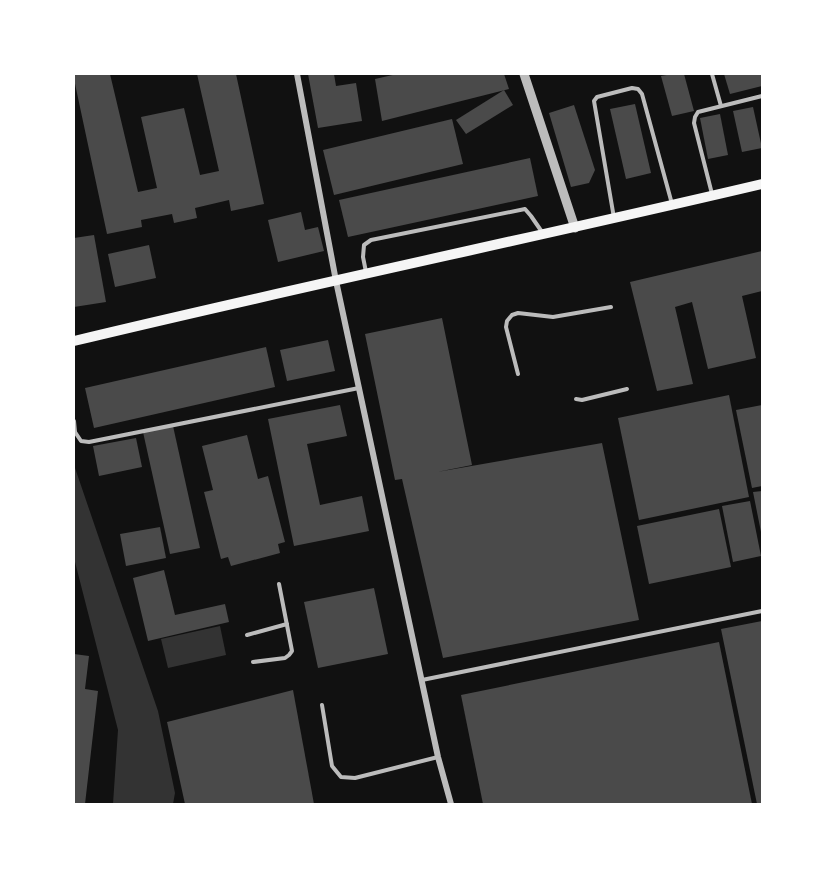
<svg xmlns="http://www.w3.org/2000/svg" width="836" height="878" font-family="'Titillium Web',sans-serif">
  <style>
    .water { fill: #333 }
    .building { fill: #4a4a4a }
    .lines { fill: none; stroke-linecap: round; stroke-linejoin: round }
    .service { stroke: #bcbcbc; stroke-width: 4 }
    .minor { stroke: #bcbcbc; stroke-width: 6 }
    .tertiary { stroke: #bcbcbc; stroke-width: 9 }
    .secondary { stroke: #f5f5f5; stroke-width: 10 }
  </style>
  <rect width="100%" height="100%" fill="#111"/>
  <g class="water">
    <path d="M74,465l84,246 17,82 -2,11h-60l5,-74 -44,-172z"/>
    <path d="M220,626l6,29 -58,13 -7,-29z"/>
  </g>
  <g class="building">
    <path d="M74,74h36l28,118 19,-4 -16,-71 43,-9 16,67 19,-4 -22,-97h39l28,130 -33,7 -2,-11 -34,8 2,10 -23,5 -2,-9 -31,6 1,7 -35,7 -33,-155z"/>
    <path d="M308,74h26l2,12 20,-3 6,38 -44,7z"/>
    <path d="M397,74h107l5,15 -127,32 -7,-42z"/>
    <path d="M672,74h12l10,37 -22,5 -11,-40z"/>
    <path d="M724,74h38v12l-32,8z"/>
    <path d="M504,90l9,15 -47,29 -10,-14z"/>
    <path d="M635,104l16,69 -25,6 -16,-70z"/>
    <path d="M574,105l21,65 -6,13 -18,4 -22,-74z"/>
    <path d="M753,107l9,41 -20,4 -9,-41z"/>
    <path d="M720,114l8,41 -20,4 -8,-41z"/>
    <path d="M452,119l11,45 -129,31 -11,-45z"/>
    <path d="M530,158l8,38 -190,41 -9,-37z"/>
    <path d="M301,212l4,18 13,-3 6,24 -46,11 -10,-42z"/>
    <path d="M94,235l12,67 -32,5v-69z"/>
    <path d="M149,245l7,33 -41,9 -7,-33z"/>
    <path d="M762,251v40l-20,5 14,62 -48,11 -16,-67 -17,5 18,77 -36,7 -27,-109z"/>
    <path d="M442,318l30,147 -35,7 165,-29 37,177 -196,38 -41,-179 -7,1 -30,-146z"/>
    <path d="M328,340l7,31 -48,10 -7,-31z"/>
    <path d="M266,347l9,40 -181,41 -9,-40z"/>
    <path d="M729,395l20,102 -110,23 -21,-102z"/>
    <path d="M340,405l7,31 -40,8 13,61 42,-9 7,35 -75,15 -26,-127z"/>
    <path d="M762,405v81l-10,2 -16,-78z"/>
    <path d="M173,426l27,122 -30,6 -27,-122z"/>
    <path d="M247,435l11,44 10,-3 17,66 -7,2 2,9 -49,13 -3,-9 -7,2 -17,-67 9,-2 -11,-44z"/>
    <path d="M136,438l6,29 -43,9 -6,-30z"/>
    <path d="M762,491v41h-1l-8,-40z"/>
    <path d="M750,501l11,55 -28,6 -11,-56z"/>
    <path d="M719,509l12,58 -82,17 -12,-58z"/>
    <path d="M160,527l6,31 -40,8 -6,-32z"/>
    <path d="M164,570l11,45 50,-11 4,18 -81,19 -15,-63z"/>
    <path d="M374,588l14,66 -70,14 -14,-66z"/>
    <path d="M762,621v183h-5l-36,-175z"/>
    <path d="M719,642l33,162h-269l-22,-109z"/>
    <path d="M74,654l15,2 -4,33 13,2 -13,113h-11z"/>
    <path d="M293,690l21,114h-129l-18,-82z"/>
  </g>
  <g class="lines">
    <g class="service">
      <path d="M712,74l9,32"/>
      <path d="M712,194l-18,-71 1,-6 3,-5 64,-16"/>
      <path d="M614,218l-20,-117 3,-4 35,-9 6,1 4,5 30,110"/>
      <path d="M366,272l-3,-15 1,-12 7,-5 154,-31 6,7 11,16"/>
      <path d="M518,374l-12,-47 1,-6 5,-6 6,-2 35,4 58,-10"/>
      <path d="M576,399l6,1 45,-11"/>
      <path d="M74,421l1,11 6,9 8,1 270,-54"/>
      <path d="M247,635l40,-11"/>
      <path d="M253,662l32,-4 4,-3 3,-4 -13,-67"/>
      <path d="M422,680l340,-69"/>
      <path d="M322,705l10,61 9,11 14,1 83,-21"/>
    </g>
    <path class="minor" d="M297,74l39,207 102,476 13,47"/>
    <path class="tertiary" d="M524,74l51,154"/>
    <path class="secondary" d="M74,341c228,-55 459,-103 688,-157"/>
  </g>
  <rect width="836" height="878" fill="none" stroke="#ffffff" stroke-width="150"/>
</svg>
